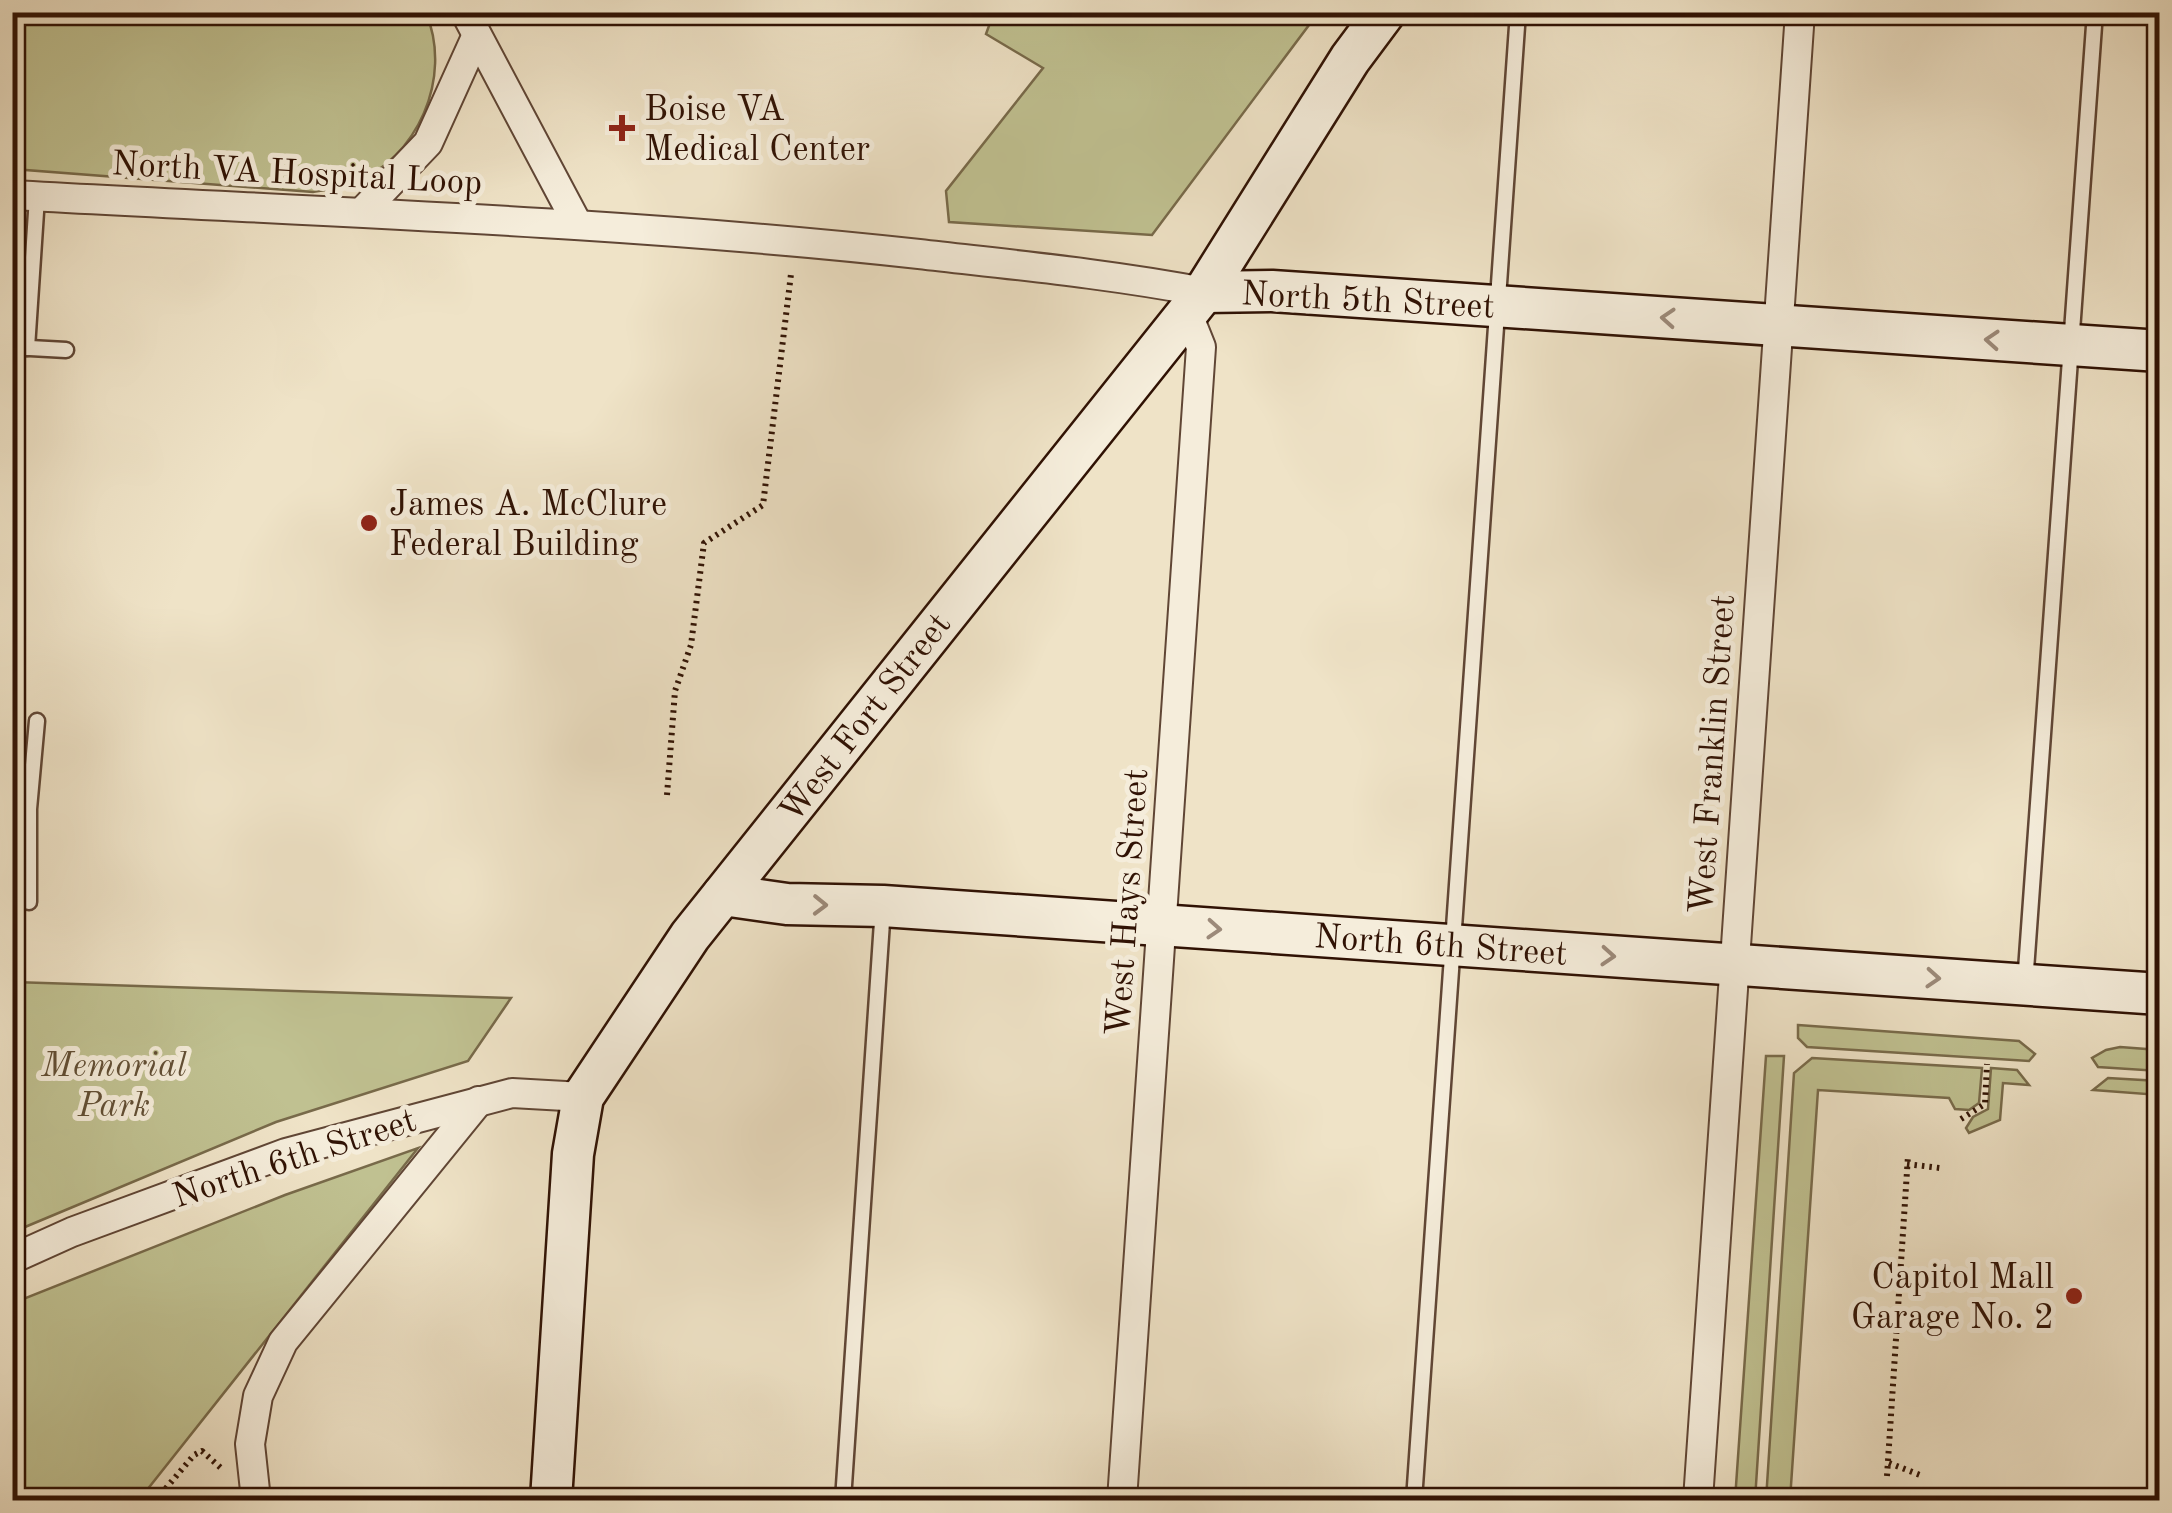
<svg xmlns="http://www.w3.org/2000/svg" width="2172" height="1513" font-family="'Old Standard TT',serif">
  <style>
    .green { fill: #c0c191; stroke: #786a4a; stroke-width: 2.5 }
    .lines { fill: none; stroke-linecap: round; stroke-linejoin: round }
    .lane-casing { stroke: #604635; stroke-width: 19 }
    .street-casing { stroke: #604635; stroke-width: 32 }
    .secondary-casing { stroke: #301204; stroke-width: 45 }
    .path { stroke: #301204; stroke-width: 6; stroke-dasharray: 2.5 5; stroke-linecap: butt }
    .lane { stroke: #f5eddb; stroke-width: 14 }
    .street { stroke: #f5eddb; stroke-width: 28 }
    .secondary { stroke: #f5eddb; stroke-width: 40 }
    .oneway { stroke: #9c8a7a }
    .poi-dot { fill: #8f2418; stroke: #f5eddb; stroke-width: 4 }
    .labels { text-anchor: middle; stroke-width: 10; stroke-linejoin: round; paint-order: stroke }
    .poi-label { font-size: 35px; fill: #301204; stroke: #f5eddb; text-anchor: start }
    .street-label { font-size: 35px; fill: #301204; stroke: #f5eddb }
    .park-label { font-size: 35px; font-style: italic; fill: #624f35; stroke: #f5eddb }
  </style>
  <rect width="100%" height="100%" fill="#efe3c7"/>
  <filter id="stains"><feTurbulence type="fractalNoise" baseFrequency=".002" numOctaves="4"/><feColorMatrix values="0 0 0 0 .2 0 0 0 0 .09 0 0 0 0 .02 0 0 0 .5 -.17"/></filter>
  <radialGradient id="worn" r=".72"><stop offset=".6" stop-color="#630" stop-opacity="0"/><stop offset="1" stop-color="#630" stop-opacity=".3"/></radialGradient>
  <g class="green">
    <path d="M994,12h324v1l-166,222 -203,-13 -3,-31 97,-123 -57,-34z"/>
    <path d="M12,13h414c27,64 -8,146 -74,171 -12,4 -26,6 -39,8l-300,-23z"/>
    <path d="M13,982l498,16 -43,63 -192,61 -263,110z"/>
    <path d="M1798,1025l221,16 16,13 -6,7 -222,-14 -9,-9z"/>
    <path d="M2120,1047l39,3v21l-61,-4 -6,-9 14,-8z"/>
    <path d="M1766,1056h18l-29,444h-20z"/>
    <path d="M1812,1058l170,10 -3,35 -10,7 -14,-1 -6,-11 -131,-8 -28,410h-24l28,-427z"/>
    <path d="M1991,1068l26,2 12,15 -26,-2 -3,37 -31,13 -3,-5 7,-11 15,-8z"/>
    <path d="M2108,1078l51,3v14l-66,-5z"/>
    <path d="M418,1148l-279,352h-126v-197l272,-108z"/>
  </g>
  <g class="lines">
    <g class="lane-casing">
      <g id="lane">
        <path d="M12,347l54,3"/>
        <path d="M27,348l10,-151"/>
        <path d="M29,902v-93l8,-88"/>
        <path d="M2025,984l70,-972"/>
        <path d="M843,1500l40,-593"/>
        <path d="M1414,1500l104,-1488"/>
      </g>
    </g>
    <g class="street-casing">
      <g id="street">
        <path d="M465,12l113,213"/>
        <path d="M12,195c303,17 606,26 907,59 95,11 191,20 285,38"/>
        <path d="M362,212l66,-69 48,-106"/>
        <path d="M12,1259l60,-27 214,-79 226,-60 71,4"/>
        <path d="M256,1500l-6,-56 8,-48 25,-54 196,-241"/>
        <path d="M1122,1500l79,-1153 -14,-35"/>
        <path d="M1698,1500l102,-1488"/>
      </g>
    </g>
    <g class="secondary-casing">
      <g id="secondary">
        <path d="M1204,292l68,-1 888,60"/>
        <path d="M723,895l64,9 96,2 1277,88"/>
        <path d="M551,1500l22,-346 10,-57 107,-161 514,-644 146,-233 35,-47"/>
      </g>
    </g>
    <g class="path">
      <path d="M667,795l8,-104 16,-46 13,-102 59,-38 28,-231"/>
      <path d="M1961,1119l24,-15 2,-40"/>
      <path d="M1907,1164l33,4"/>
      <path d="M1889,1463l31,12"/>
      <path d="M1887,1476l21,-320"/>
      <path d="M156,1500l38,-45 8,-4 20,18"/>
    </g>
    <use href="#lane" class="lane"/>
    <use href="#street" class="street"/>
    <use href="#secondary" class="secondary"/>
  </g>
  <defs><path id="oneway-chevron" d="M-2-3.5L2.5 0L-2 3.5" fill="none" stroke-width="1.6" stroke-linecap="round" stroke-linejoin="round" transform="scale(2.5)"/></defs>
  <g class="oneway">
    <use href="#oneway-chevron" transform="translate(1668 318) rotate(-176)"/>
    <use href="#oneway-chevron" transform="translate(1992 340) rotate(-176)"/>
    <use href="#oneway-chevron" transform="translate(820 905) rotate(1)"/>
    <use href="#oneway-chevron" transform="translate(1214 929) rotate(4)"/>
    <use href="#oneway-chevron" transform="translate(1608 956) rotate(4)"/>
    <use href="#oneway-chevron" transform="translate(1933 978) rotate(4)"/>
  </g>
  <g class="poi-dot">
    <path d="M617 113h10v10h10v10h-10v10h-10v-10h-10v-10h10z"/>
    <circle cx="369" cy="523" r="10"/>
    <circle cx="2074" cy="1296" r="10"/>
  </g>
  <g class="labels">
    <g class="poi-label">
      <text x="644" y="120">Boise VA<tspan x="644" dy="40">Medical Center</tspan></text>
      <text x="389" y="515">James A. McClure<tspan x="389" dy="40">Federal Building</tspan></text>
      <text x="2054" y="1288" text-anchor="end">Capitol Mall<tspan x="2054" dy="40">Garage No. 2</tspan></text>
    </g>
    <g class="street-label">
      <text transform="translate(297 172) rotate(3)" y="12">North VA Hospital Loop</text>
      <text transform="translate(1368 299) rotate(3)" y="12">North 5th Street</text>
      <text transform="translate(864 717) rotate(-52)" y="12">West Fort Street</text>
      <text transform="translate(1711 754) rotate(-86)" y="12">West Franklin Street</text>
      <text transform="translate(1126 902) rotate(-86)" y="12">West Hays Street</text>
      <text transform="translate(1441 944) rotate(4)" y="12">North 6th Street</text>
      <text transform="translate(294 1157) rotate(-18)" y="12">North 6th Street</text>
    </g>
    <g class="park-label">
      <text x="114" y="1076">Memorial<tspan x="114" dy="40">Park</tspan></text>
    </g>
  </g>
  <rect width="2172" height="1513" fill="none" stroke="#efe3c7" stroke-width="50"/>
  <rect x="15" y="15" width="2142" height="1483" fill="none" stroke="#301204" stroke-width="5"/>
  <rect x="25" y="25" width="2122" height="1463" fill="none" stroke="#301204" stroke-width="2.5"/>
  <rect width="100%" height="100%" filter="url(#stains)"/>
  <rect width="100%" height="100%" fill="url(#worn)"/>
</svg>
